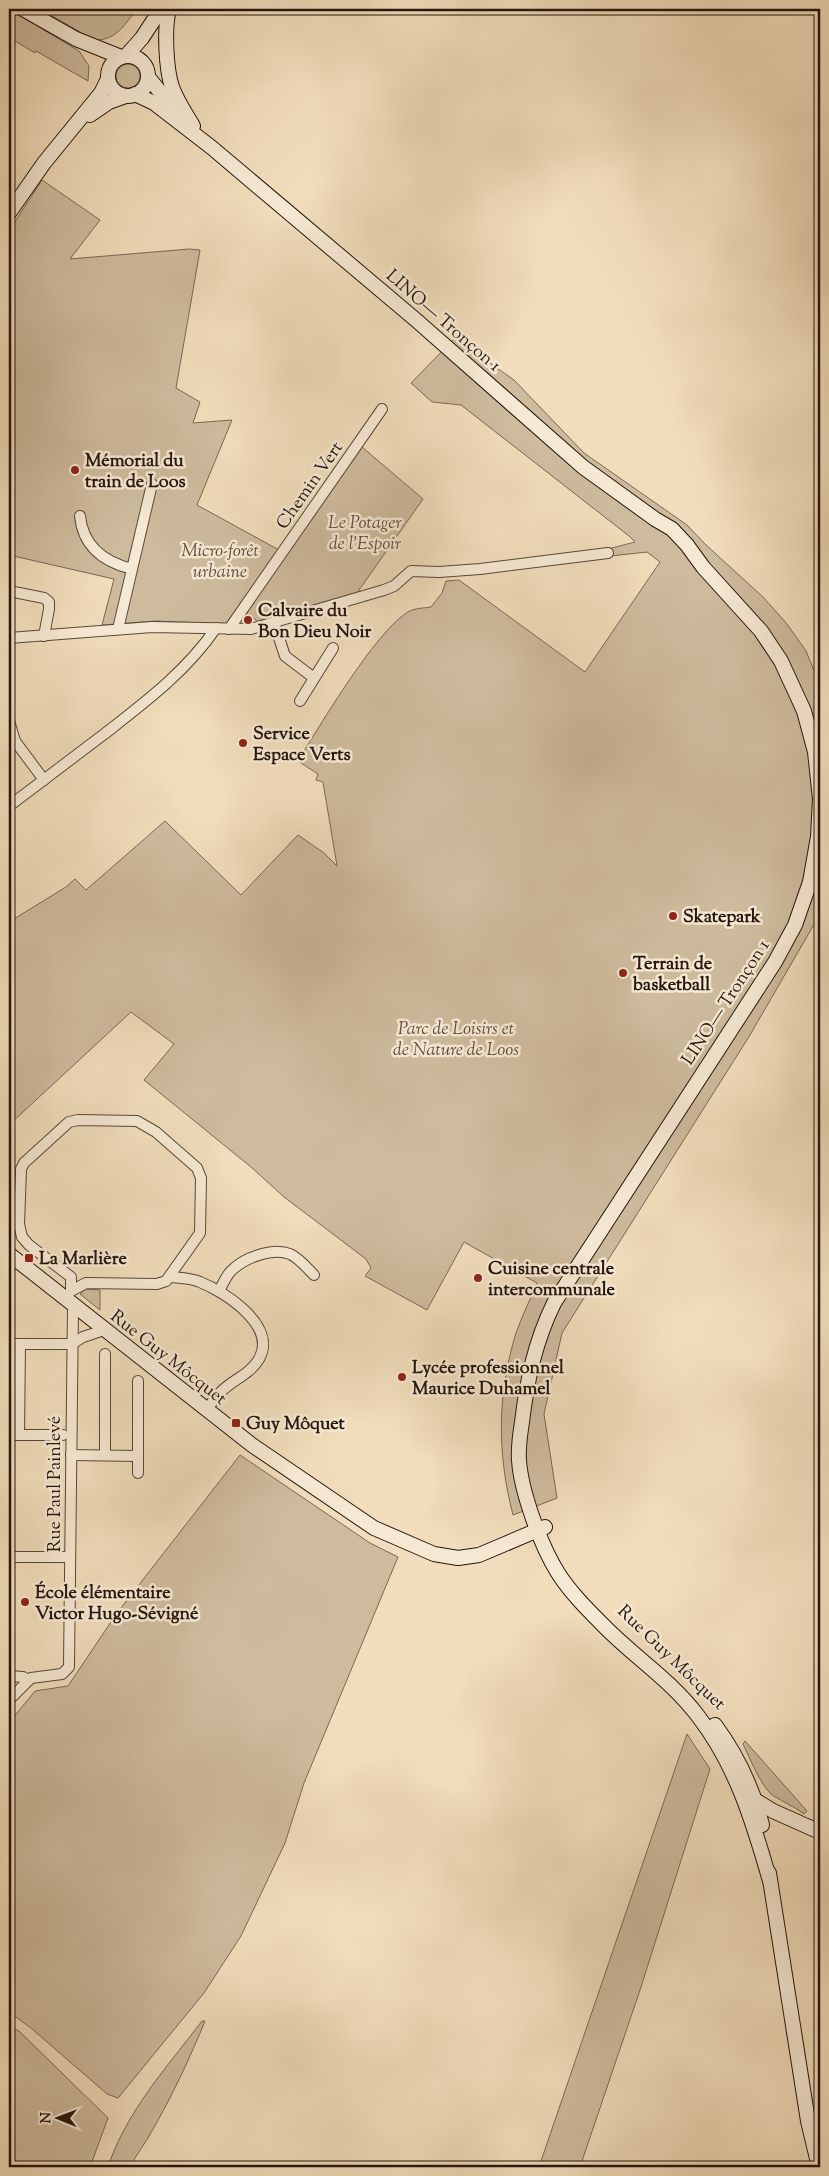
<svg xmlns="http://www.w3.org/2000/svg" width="829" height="2176" font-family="'Sorts Mill Goudy',serif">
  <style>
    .green { fill: #cebb9e; stroke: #7a6856 }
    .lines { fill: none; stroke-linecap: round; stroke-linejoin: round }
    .street-casing { stroke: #58473a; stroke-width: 12 }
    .secondary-casing { stroke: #25150f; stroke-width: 16 }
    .street { stroke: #f6e9d3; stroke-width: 10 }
    .secondary { stroke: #f6e9d3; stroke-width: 14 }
    .poi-dot { fill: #8f2418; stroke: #f6e9d3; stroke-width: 2 }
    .labels { text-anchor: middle; stroke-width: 5; stroke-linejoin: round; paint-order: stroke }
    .street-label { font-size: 18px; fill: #25150f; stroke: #f6e9d3 }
    .poi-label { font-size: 18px; font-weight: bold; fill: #25150f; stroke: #f6e9d3; text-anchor: start }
    .park-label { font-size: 18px; font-style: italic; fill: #604f41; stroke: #f6e9d3 }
  </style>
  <rect width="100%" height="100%" fill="#f1ddbb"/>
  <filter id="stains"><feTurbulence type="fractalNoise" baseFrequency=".004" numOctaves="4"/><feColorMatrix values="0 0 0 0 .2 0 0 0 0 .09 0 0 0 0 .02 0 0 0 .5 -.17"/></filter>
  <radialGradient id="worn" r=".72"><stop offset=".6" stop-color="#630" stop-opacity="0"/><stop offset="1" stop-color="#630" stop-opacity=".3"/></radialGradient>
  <g class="green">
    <path d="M9,9l70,42 10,15 -1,15 -52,-30 -1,2 -23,-14 1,-2 -4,-3z"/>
    <path d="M40,9h97c-12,15 -21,32 -43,31z"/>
    <circle cx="128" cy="76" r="12"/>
    <path d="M42,180l58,40 -30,39 119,-10 11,1 -24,138 24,14 -7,21 39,-3 -35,85 82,45 -53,74 -70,-3 -54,4 12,-46 -105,-24v-324z"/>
    <path d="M455,338l59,42 70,73 103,72 18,19 58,53 24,27 19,27 14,34v229l-70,121 -188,298 -18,81 13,84 -44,17c-16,-62 -16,-120 3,-182 6,-17 14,-33 21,-50l-73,-41 -37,68 -62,-34 6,-8 -5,-9 -82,-62 -33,-30 -107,-87 30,-36 -43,-32 -122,113v-203l57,-35 9,-8 11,11 79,-69 76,74 57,-60 26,18 13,13 -14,-84 -7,-2 2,-6 -20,-13c19,-31 83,-139 114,-151 6,-2 13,-2 19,-3l11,-14 4,-12 13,-1 126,92 75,-110 -13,-10 -36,4 -3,-7 27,-7 -6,-6 -168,-131 -29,-3 -21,-19z"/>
    <path d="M362,447l61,52 -66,94 -97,30 -16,-12z"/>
    <path d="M86,1289l14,1v20l-20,-16z"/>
    <path d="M240,1455l130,88 28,14 -94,226 -19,60 -44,93 -37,57 -86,105 -11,-4 -76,-66 -22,-16v-289l26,-32 33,-5 49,-73z"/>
    <path d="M687,1734l23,35 -70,221 -60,177h-41z"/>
    <path d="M745,1741l62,70 -3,3c-10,-8 -26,-14 -34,-21 -12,-13 -19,-33 -27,-49z"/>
    <path d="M202,2021h3c-15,37 -33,75 -53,110 -7,13 -16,24 -22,36h-22c18,-55 59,-100 94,-146z"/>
    <path d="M9,2026l10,5 89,87 -18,49h-81z"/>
    <path d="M235,2162l16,5h-70l4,-1z"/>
  </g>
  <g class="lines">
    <g class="street-casing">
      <g id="street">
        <path d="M80,516c3,31 24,46 52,53"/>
        <path d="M9,591l35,7 5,4v7l-5,27"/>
        <path d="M274,623l11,33 29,22"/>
        <path d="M118,629l34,-145"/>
        <path d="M229,629l153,-220"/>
        <path d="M9,638l143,-11 99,2 133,-39 10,-4 17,-15 28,1 41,-3 128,-16"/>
        <path d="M300,701l33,-53"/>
        <path d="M9,721l6,20 29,39"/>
        <path d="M9,806c31,-23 62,-47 94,-71 41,-32 83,-63 113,-107"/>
        <path d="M170,1277c10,1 21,1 30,5 25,10 78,44 59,77 -8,14 -24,20 -35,30 -7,5 -12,14 -17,20"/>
        <path d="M219,1291c4,-7 7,-15 12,-20 13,-13 41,-24 59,-17 9,4 17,14 24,21"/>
        <path d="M65,1299l6,-8 15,-8 71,1 9,-3 34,-48 1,-55 -4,-10 -41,-36 -19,-11 -59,-1 -9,2 -45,41 -3,6 -2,55 3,13 7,8 42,32v14"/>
        <path d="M9,1344h63"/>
        <path d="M72,1344l11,-7 21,-7"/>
        <path d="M9,1435h54"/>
        <path d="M19,1435l1,-91"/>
        <path d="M71,1455l67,1"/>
        <path d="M105,1455v-101"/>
        <path d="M138,1473v-92"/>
        <path d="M9,1557h61"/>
        <path d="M9,1676l14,1 6,3"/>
        <path d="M9,1700l22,-22 31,-4 7,-7 4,-361"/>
      </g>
    </g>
    <g class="secondary-casing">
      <g id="secondary">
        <path d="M23,9l53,30 45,18"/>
        <path d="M169,9c-5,19 -3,60 3,78 5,14 14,27 21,39"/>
        <path d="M126,56l16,-18 19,-29"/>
        <circle cx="128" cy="76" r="20"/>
        <path d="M148,77l26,32"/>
        <path d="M135,94l19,9 57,44 205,173 167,147 72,52 17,10 15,16 16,22 58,64 20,30 23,50 11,41 5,47 -2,38 -8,45 -15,43 -20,37 -221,341c-19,39 -27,77 -32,119 -2,13 -4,25 -3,38 2,32 22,86 39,113 12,19 29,36 45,52 31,32 67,54 95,91 38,49 55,106 72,165"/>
        <path d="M90,115l19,-13 17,-6"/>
        <path d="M9,213l35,-50 57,-70 7,-14"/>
        <path d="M9,1254l243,191 122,83 60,26 24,4 21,-3 66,-28"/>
        <path d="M715,1725c22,30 38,63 47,100"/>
        <path d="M755,1800l18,11 47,21"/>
        <path d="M769,1873l39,248 11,46"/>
      </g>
    </g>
    <use href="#street" class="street"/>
    <use href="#secondary" class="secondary"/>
  </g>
  <g class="poi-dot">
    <circle cx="75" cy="470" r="5"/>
    <circle cx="248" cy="620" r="5"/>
    <circle cx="243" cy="743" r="5"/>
    <circle cx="673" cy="916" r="5"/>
    <circle cx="623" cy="973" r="5"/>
    <rect x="24" y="1253" width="10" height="10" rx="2.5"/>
    <circle cx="478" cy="1278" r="5"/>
    <circle cx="402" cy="1377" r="5"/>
    <rect x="231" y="1418" width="10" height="10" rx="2.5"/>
    <circle cx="25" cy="1602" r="5"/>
  </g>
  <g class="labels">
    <g class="street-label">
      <text transform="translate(444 320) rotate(41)" y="6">LINO— Tronçon 1</text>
      <text transform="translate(309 485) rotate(-55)" y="6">Chemin Vert</text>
      <text transform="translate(725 1002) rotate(-57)" y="6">LINO— Tronçon 1</text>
      <text transform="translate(169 1357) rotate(38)" y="6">Rue Guy Môcquet</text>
      <text transform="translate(54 1484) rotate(-90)" y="6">Rue Paul Painlevé</text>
      <text transform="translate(672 1657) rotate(44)" y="6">Rue Guy Môcquet</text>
    </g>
    <g class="poi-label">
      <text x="85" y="466">Mémorial du<tspan x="85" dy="21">train de Loos</tspan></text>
      <text x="258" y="616">Calvaire du<tspan x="258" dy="21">Bon Dieu Noir</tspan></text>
      <text x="253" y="739">Service<tspan x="253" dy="21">Espace Verts</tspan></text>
      <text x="683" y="922">Skatepark</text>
      <text x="633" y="969">Terrain de<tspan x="633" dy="21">basketball</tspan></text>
      <text x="39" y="1264">La Marlière</text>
      <text x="488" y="1274">Cuisine centrale<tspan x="488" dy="21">intercommunale</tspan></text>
      <text x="412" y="1373">Lycée professionnel<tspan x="412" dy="21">Maurice Duhamel</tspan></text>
      <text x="246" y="1429">Guy Môquet</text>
      <text x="35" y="1598">École élémentaire<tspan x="35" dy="21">Victor Hugo-Sévigné</tspan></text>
    </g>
    <g class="park-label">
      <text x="365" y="528">Le Potager<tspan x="365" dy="21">de l'Espoir</tspan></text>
      <text x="220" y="556">Micro-forêt<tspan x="220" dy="21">urbaine</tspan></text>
      <text x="456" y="1034">Parc de Loisirs et<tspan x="456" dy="21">de Nature de Loos</tspan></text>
    </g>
  </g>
  <rect width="829" height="2176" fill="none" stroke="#f1ddbb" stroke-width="30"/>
  <rect x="10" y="10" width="809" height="2156" fill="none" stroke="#25150f" stroke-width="2.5"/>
  <rect x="15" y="15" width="799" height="2146" fill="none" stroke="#25150f"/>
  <g transform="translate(58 2118) rotate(271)" stroke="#f6e9d3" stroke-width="4" paint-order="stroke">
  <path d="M0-4L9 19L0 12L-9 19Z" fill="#25150f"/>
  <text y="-8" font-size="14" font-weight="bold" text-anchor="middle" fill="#25150f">N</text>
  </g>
  <rect width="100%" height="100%" filter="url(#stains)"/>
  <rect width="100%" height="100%" fill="url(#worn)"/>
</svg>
